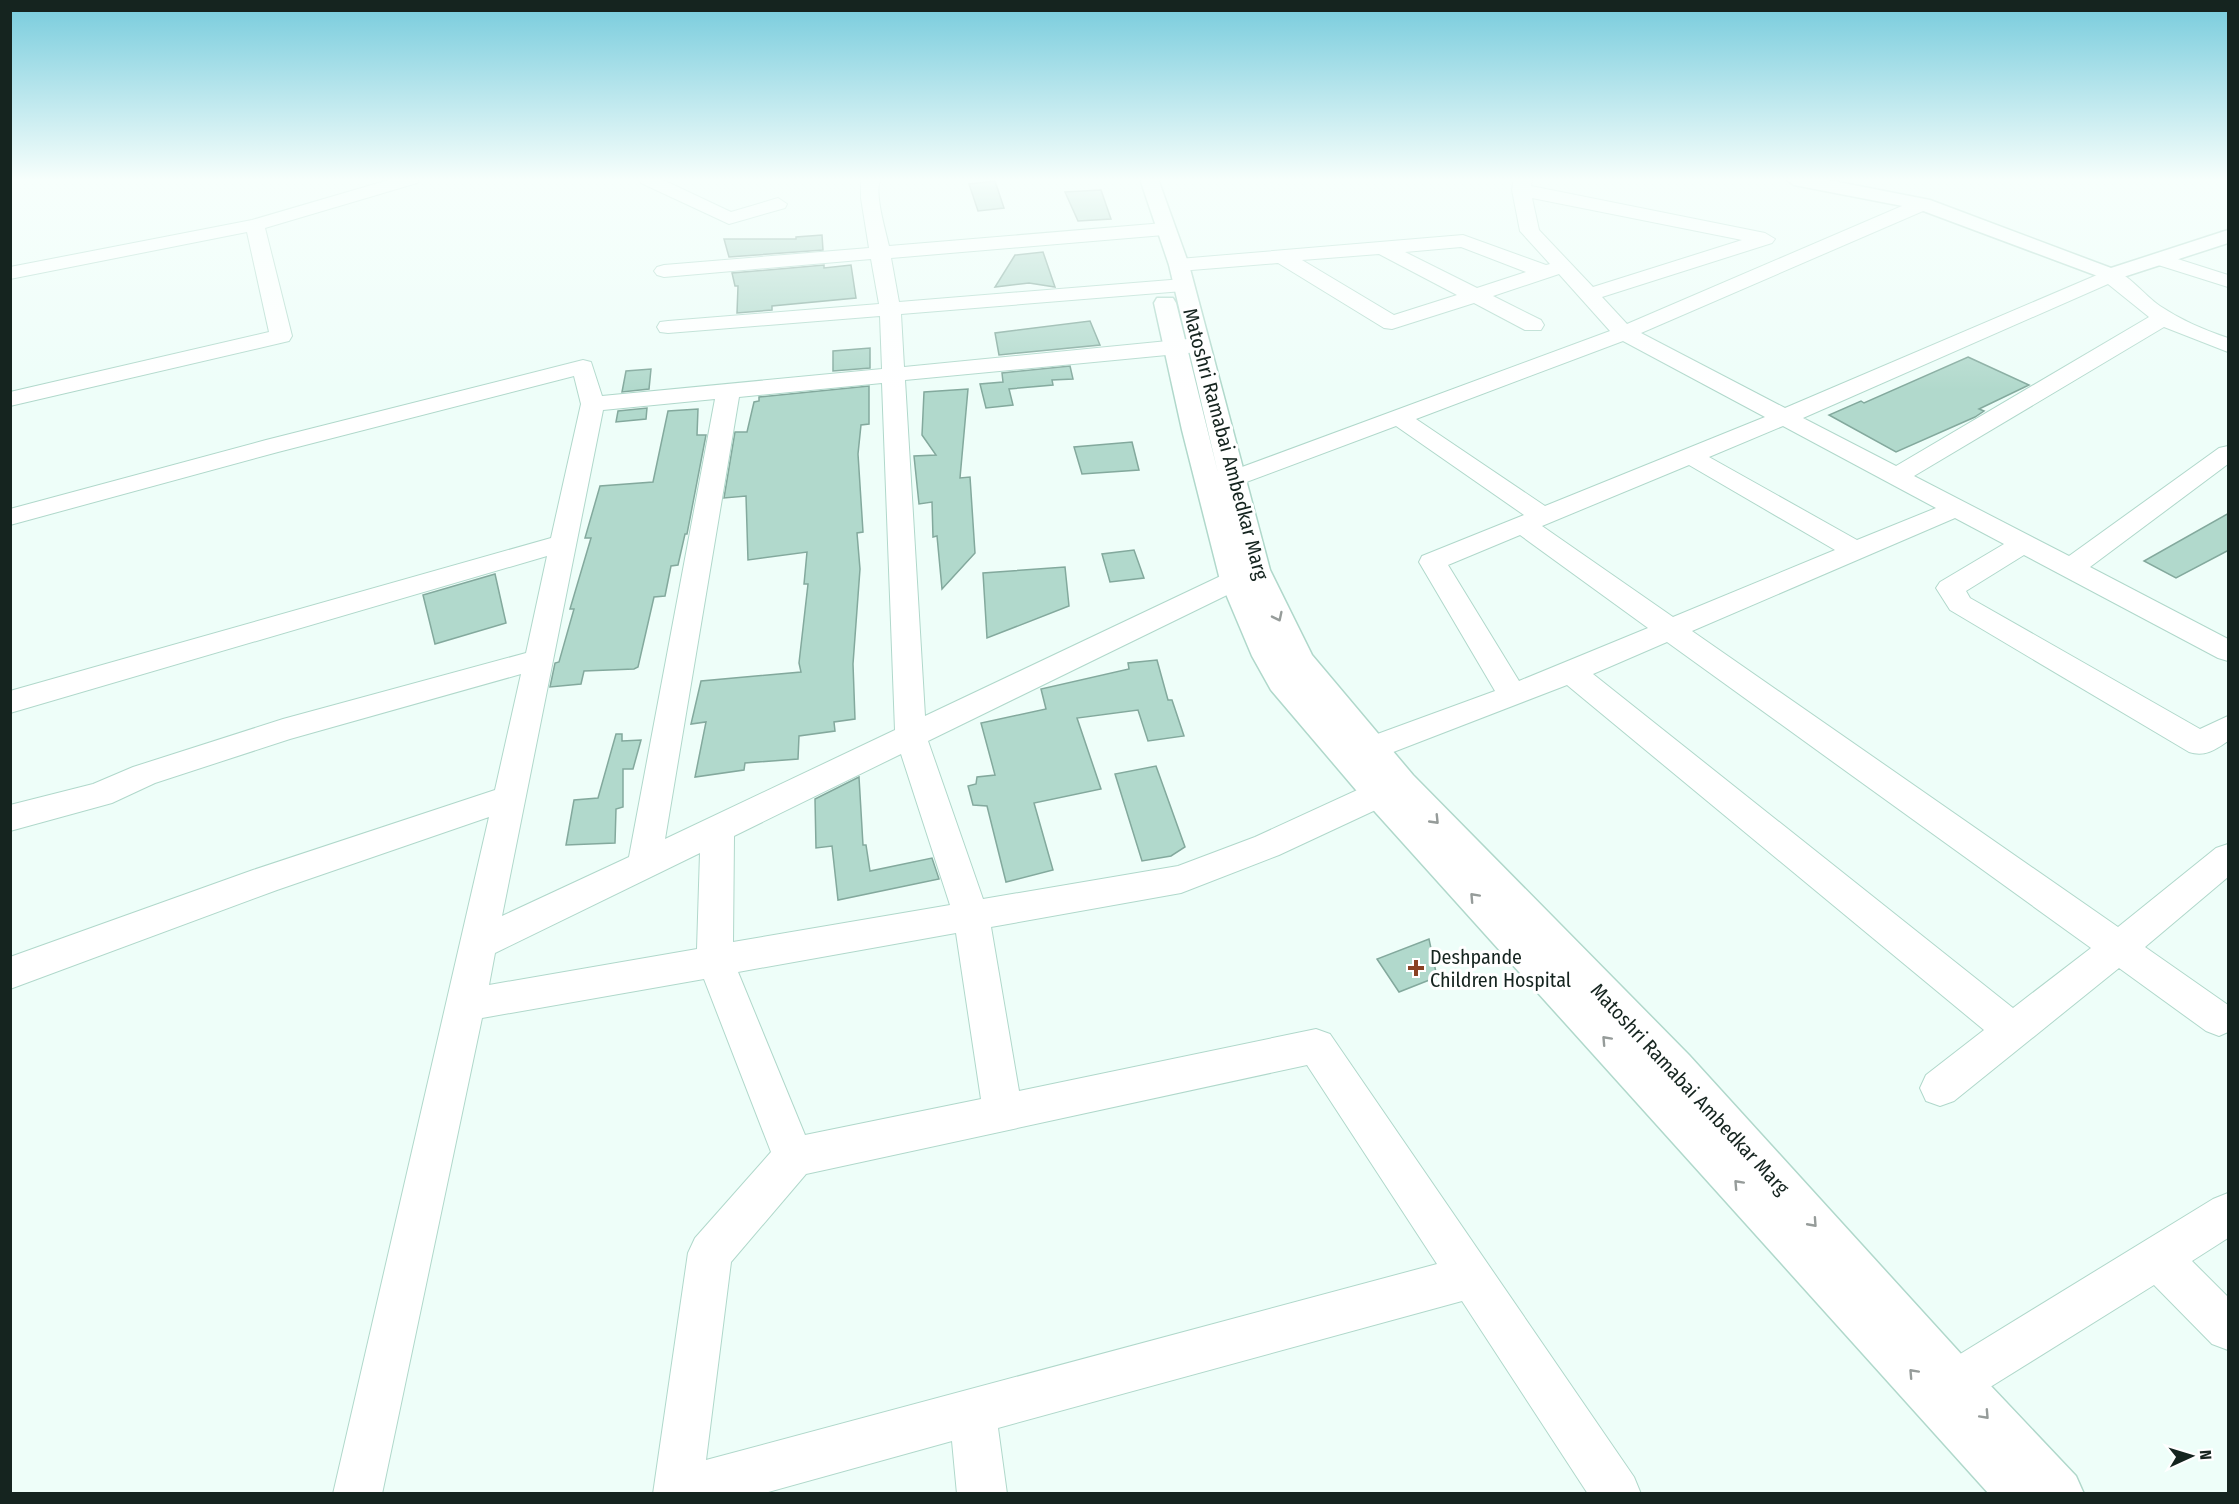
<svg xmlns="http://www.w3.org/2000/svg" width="2239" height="1504" font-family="'Fira Sans Condensed',sans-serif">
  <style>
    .building { fill: #b1d9cc; stroke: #83a99d; stroke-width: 1.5 }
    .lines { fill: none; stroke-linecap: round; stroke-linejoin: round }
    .street-casing { stroke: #b0d8cb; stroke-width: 2 }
    .secondary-casing { stroke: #b0d8cb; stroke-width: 3 }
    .street { fill: #fff; fill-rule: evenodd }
    .secondary { fill: #fff; fill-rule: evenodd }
    .oneway { stroke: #969c9a }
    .poi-dot { fill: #8a4223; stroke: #fff; stroke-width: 2 }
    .labels { text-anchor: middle; stroke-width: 6; stroke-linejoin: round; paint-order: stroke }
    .street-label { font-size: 20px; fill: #15241f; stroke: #fff }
    .poi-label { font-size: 20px; fill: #15241f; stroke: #fff; text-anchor: start }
  </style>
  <rect width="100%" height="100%" fill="#eefef9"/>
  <g class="building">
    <path d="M995,181l9,27 -26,3 -9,-27z"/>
    <path d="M1101,190l10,29 -33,2 -13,-29z"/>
    <path d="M822,235l1,15 -94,7 -5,-18h72v-2z"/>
    <path d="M1043,252l12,35 -26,-4 -34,4 20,-32z"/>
    <path d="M824,265v3l27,-3 5,33 -84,8v4l-35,3 1,-27h-3l-3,-13z"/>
    <path d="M1090,321l10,24 -101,10 -4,-22z"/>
    <path d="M870,348v20l-37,3v-20z"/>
    <path d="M1968,357l61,28 -50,24 5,2 -9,6 -79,35 -67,-37 32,-14 3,2z"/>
    <path d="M1070,366l3,13 -21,1 1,5 -44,4 4,16 -27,3 -6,-24 23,-2 -1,-9z"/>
    <path d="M651,369l-2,20 -27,3 4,-21z"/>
    <path d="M869,386v38l-8,1 -3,29 5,78 -6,1 3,36 -7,95 2,55 -21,3 1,9 -36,5 -1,23 -53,4 -1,7 -49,7 11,-55 -15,2 10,-43 100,-9 -2,-9 9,-79h-4l3,-32 -59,8 -2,-64 -22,2 11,-66h12l7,-30 5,-1v-4z"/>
    <path d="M968,389l-8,89 10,-1 5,76 -33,36 -5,-53 -4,1 -1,-35 -13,2 -5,-48 22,-1 -14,-20 2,-43z"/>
    <path d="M647,408l-1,11 -30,3 2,-11z"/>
    <path d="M698,409l-1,26h9l-19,99h-2l-7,31 -7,1 -6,30 -11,1 -16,70 -4,2 -50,2 -3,13 -31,3 5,-24 4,-1 15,-53h-4l21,-71h-6l15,-52 53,-4 15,-71z"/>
    <path d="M1132,442l7,28 -57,4 -8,-27z"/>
    <path d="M2229,513v37l-53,28 -32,-17z"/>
    <path d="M1134,550l10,28 -34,4 -8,-28z"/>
    <path d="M1065,567l4,39 -82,32 -4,-65z"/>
    <path d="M495,574l11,49 -71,21 -12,-49z"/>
    <path d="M1157,660l11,40h4l12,36 -36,5 -10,-31 -61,8 24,71 -67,14 19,67 -47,12 -19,-76 -14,-1 -5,-19 8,-2 1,-7 18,-2 -14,-52 65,-14 -5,-20 88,-20 -1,-6z"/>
    <path d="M616,734h6v7l19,-1 -8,29h-10v38l-7,2 -1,34 -49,2 8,-45 24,-2z"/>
    <path d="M1156,766l29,81 -14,9 -29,5 -27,-87z"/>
    <path d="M859,777l4,68h3l4,26 62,-13 7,21 -101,21 -6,-54 -16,2 -1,-49z"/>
    <path d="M1429,939l8,38 -38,15 -22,-33z"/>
  </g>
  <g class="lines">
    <g class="street-casing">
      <g id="street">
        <path d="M392,179h28l-3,4 -152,45 27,108 -3,5 -279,65v-14l259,-60 -22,-100 -237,47v-12l242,-47z"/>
        <path d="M638,179h23l70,33 47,-14 9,6 -2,4 -56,16 -88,-41z"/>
        <path d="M861,179h20c-8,11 5,53 8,67l275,-23 10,6 -10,6 -273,23 8,44 284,-23 7,2 3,4 -3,4 -7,2 -282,23 3,53 294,-29 8,2 3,5 -3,5 -8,2 -293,28 20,336 321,-152 10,-3 10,3 4,6 -4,6 -338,165 55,158 195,-33 77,-29 135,-62 11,-3 11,3 5,9 -5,9 -133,62 -98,38 -190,34 28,164 297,-62 14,5 304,443 7,17h-53l-126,-193 -464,127 9,66h-50l-5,-53 -191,53h-108l35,-241 7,-15 76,-86 -67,-173 -222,39 -100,476h-49l156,-677 -212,73 -267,99v-32l243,-87 242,-80 26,-116 -231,65 -135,44 -43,20 -102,28v-26l83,-21 40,-17 150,-48 243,-66 21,-97 -537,157v-22l541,-153 30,-134 -7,-28 -296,76 -268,73v-16l256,-69 317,-80 8,2 11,34 280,-27 -2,-53 -212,17 -8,-1 -3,-5 3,-5 8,-1 211,-17 -8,-45 -207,18 -7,-2 -3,-4 3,-4 7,-2 205,-17 -8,-50zM882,383l13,347 -230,109 74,-442zM715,399l-86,458 -127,59 101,-506zM901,754l49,151 -217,37 1,-106zM700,853l-3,96 -208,36 6,-32zM956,933l25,166 -176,36 -67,-163zM1307,1065l130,199 -731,196 25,-198 75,-88z"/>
        <path d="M1514,179h18l-1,7 234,47 10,6 -3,4 -170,54 25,27 289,-124h14l2,4 -2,4 -289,125 144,75 326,-139c17,4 33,26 49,37 21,14 44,24 68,32v14l-64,-25 -250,149 155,80 150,-108 9,-2v18l-138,103 138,72v22l-10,-3 -194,-103 -58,36 4,7 230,131 28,-13v25c-13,9 -23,16 -39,11l-239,-142 -14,-22 4,-6 64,-38 -49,-26 -263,113 426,296 98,-79 12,-4v33l-83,70 83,58v27l-9,4 -13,-5 -87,-63 -165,133 -14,5 -14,-5 -6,-13 6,-13 58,-45 -417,-345 -184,71 -11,3 -11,-3 -5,-8 5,-8 134,-49 -76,-129 3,-6 102,-41 -128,-89 -155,58 -9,3 -9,-3 -4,-5 4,-5 387,-143 -51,-57 -66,22 48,24 3,5 -3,5h-16l-51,-27 -82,26 -8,-1 -106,-65 -99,8 -7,-2 -3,-4 3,-4 7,-2 284,-24 83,30 4,-1 -30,-33 -8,-41zM1532,198l210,42 -149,47 -54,-57zM1461,247l65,25 -49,16 -72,-36zM1379,254l78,41 -63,20 -92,-55zM2108,284l41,33 -253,149 -93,-48zM1623,341l142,76 -220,89 -129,-87zM1783,426l153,82 -79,32 -148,-83zM1689,465l146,85 -162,67 -131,-91zM1520,535l128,93 -129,53 -71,-116zM1667,642l424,306 -78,60 -420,-334z"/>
        <path d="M2162,254l66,21v12l-73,-23 -3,-4 3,-4z"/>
        <path d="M2228,1193v45l-36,23 36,36v53l-16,-6 -58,-59 -183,114 -16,7 -16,-7 -7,-16 7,-16 274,-168z"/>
      </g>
    </g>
    <g class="secondary-casing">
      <g id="secondary">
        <path d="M1140,179h18l31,86 81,305 42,85 101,120 276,280 283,311 104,110 8,18h-95l-622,-691 -96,-113 -19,-34 -32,-76 -38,-150 -28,-127 3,-5h16l3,5 42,170 -49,-208z"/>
        <path d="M1785,179h38l107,21 181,68 117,-38v13l-117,38 -193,-72 -124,-24z"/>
      </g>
    </g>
    <use href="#street" class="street"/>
    <use href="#secondary" class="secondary"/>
  </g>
  <defs><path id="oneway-chevron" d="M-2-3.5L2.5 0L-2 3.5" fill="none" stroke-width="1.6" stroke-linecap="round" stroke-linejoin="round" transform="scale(1.5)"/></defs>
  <g class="oneway">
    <use href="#oneway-chevron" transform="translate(1278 617) rotate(64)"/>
    <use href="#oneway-chevron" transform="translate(1435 820) rotate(46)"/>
    <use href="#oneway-chevron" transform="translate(1474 897) rotate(-133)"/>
    <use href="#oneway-chevron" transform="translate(1606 1040) rotate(-133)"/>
    <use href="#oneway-chevron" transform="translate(1738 1184) rotate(-133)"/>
    <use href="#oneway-chevron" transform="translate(1813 1223) rotate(48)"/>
    <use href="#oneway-chevron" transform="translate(1913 1373) rotate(-133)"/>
    <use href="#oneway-chevron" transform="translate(1985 1415) rotate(47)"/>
  </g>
  <linearGradient id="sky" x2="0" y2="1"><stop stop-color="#76cbdc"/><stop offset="0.46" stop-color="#f7fffc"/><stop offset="1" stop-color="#f7fffc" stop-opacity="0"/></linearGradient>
  <rect width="2239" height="390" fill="url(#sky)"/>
  <path class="poi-dot" d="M1413 959h6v6h6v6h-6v6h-6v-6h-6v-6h6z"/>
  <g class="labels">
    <g class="street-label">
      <text transform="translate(1226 444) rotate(75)" y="7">Matoshri Ramabai Ambedkar Marg</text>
      <text transform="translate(1690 1089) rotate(47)" y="7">Matoshri Ramabai Ambedkar Marg</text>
    </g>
    <g class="poi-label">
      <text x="1430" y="964">Deshpande<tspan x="1430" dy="23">Children Hospital</tspan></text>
    </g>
  </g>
  <rect width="2239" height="1504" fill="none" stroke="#15241f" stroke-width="24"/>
  <g transform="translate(2191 1456) rotate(86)" stroke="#ffffff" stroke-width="4.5" paint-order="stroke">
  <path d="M0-4.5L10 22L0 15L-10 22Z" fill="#15241f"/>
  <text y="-9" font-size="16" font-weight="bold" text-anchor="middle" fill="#15241f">N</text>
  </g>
</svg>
